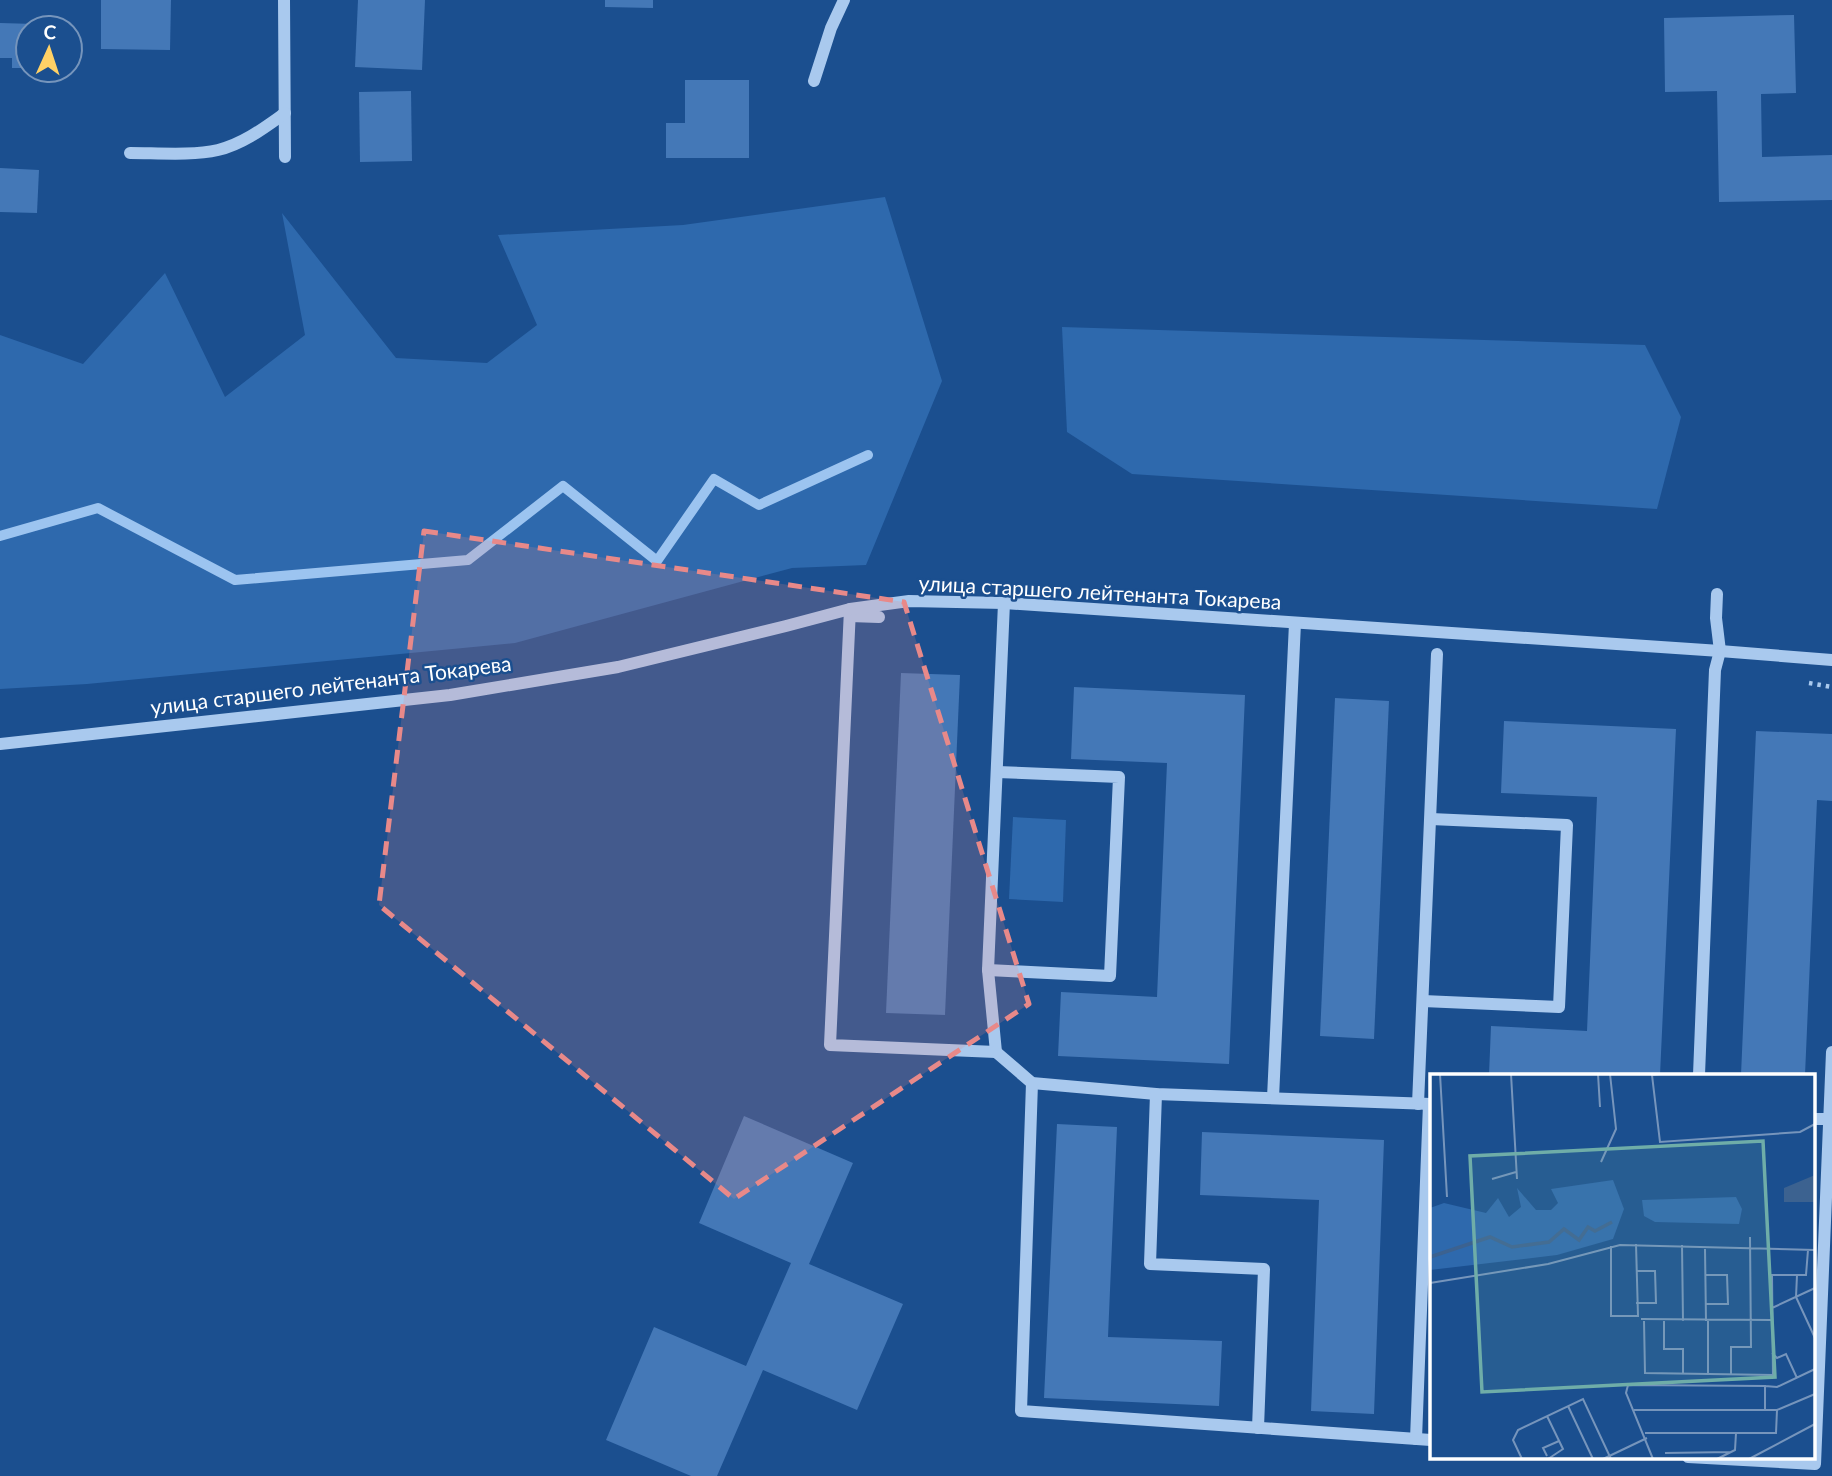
<svg xmlns="http://www.w3.org/2000/svg" width="1832" height="1476" font-family="Lato,sans-serif">
  <style>
    .green { fill: #2e69ad }
    .lines { fill: none; stroke-linecap: round; stroke-linejoin: round }
    .stream { stroke: #9cc4f0; stroke-width: 10 }
    .building { fill: #4478b7 }
    .path { stroke: #a9c9ee; stroke-width: 4.5; stroke-dasharray: 3.5 5; stroke-linecap: butt }
    .minor { stroke: #a9c9ee; stroke-width: 12 }
    .marked { fill: #e88989; fill-opacity: 0.2; stroke: #e88989; stroke-width: 5; stroke-dasharray: 14 9; stroke-linejoin: round }
    .labels { text-anchor: middle; stroke-width: 5; stroke-linejoin: round; paint-order: stroke }
    .street-label { font-size: 21px; fill: #fff; stroke: #1b4f8f }
    .inset-river { fill: none; stroke: #3c6290; stroke-width: 3.5 }
    .inset-road { fill: none; stroke: #7695bc; stroke-width: 2 }
    .view { fill: #6fada8; fill-opacity: 0.15; stroke: #6fada8; stroke-width: 3.5 }
    .inset-edge { fill: none; stroke: #fff; stroke-width: 3.5 }
  </style>
  <rect width="100%" height="100%" fill="#1b4f8f"/>
  <g class="green">
    <path d="M885,197l57,184 -76,184 -74,3 -277,75 -428,41 -87,5v-354l83,29 82,-91 60,124 80,-62 -23,-122 114,145 91,5 50,-38 -39,-90 185,-10z"/>
    <path d="M1062,327l583,18 36,72 -24,92 -525,-35 -65,-42z"/>
    <path d="M1013,817l53,3 -3,82 -54,-3z"/>
  </g>
  <g class="lines">
    <path class="stream" d="M0,536l98,-28 137,72 233,-20 95,-74 94,75 57,-82 45,26 109,-50"/>
  </g>
  <g class="building">
    <path d="M101,0h70l-1,50 -69,-1z"/>
    <path d="M358,0h67l-3,70 -67,-3z"/>
    <path d="M605,0h48v8l-48,-1z"/>
    <path d="M1794,15l2,78 -35,1 1,63 70,-2v45l-113,2 -2,-111 -52,1 -1,-74z"/>
    <path d="M0,23l35,1v4h-7v40h-16v-10h-12z"/>
    <path d="M685,80h64v78h-83v-35h19z"/>
    <path d="M411,91l1,70 -52,1 -1,-70z"/>
    <path d="M0,168l39,2 -2,43 -37,-1z"/>
    <path d="M901,673l59,2 -15,340 -59,-2z"/>
    <path d="M1074,687l171,8 -16,369 -171,-8 3,-64 96,5 10,-234 -96,-4z"/>
    <path d="M1335,698l54,3 -15,338 -54,-3z"/>
    <path d="M1504,721l172,8 -16,346h-171l2,-49 96,5 10,-234 -96,-4z"/>
    <path d="M1756,731l76,3v67l-15,-1 -12,275h-64z"/>
    <path d="M744,1116l109,47 -44,101 94,40 -46,106 -94,-40 -46,106h-26l-85,-36 48,-113 92,39 45,-103 -92,-40z"/>
    <path d="M1057,1124l60,3 -9,210 114,4 -3,65 -175,-8z"/>
    <path d="M1202,1132l182,8 -10,274 -63,-3 8,-211 -119,-5z"/>
  </g>
  <g class="lines">
    <path class="path" d="M1809,683l23,4"/>
    <g class="minor">
      <path d="M284,0l1,157"/>
      <path d="M814,81l17,-53 13,-28"/>
      <path d="M130,153c27,0 62,3 88,-3 25,-6 46,-22 67,-37"/>
      <path d="M850,609l-20,436 166,7 -8,-82 16,-367"/>
      <path d="M850,616l29,1"/>
      <path d="M0,744l450,-49 168,-28 168,-41 64,-17 59,-8 95,2 716,48 112,9"/>
      <path d="M988,970l122,6 9,-199 -122,-5"/>
      <path d="M1423,1001l136,6 8,-182 -136,-6"/>
      <path d="M996,1052l36,31 124,11 275,10"/>
      <path d="M1699,1075l16,-405 5,-19 -4,-33 1,-24"/>
      <path d="M1032,1083l-11,328 410,29"/>
      <path d="M1156,1094l-6,170 114,5 -6,159"/>
      <path d="M1273,1098l22,-475"/>
      <path d="M1418,1104l19,-450"/>
      <path d="M1813,1119h16"/>
      <path d="M1416,1439l13,-335"/>
      <path d="M1688,1457l127,7 17,-412"/>
    </g>
  </g>
  <path class="marked" d="M424,531l480,71 125,402 -295,195 -355,-294z"/>
  <g class="labels">
    <g class="street-label">
      <text transform="translate(1100 593) rotate(3)" y="7">улица старшего лейтенанта Токарева</text>
      <text transform="translate(331 686) rotate(-7)" y="7">улица старшего лейтенанта Токарева</text>
    </g>
  </g>
  <g transform="translate(1430 1074)">
    <rect width="385" height="385" fill="#1b4f8f"/>
    <path d="M183,106l11,29 -11,30 -56,16 -127,15v-62l14,-5 42,10 12,-15 11,19 12,-10 -4,-19 19,22h15l7,-7 -7,-14zM306,123l6,12 -3,15 -84,-2 -11,-6 -2,-16z" fill="#2e69ad"/>
    <path d="M385,101v27h-31v-14z" fill="#3c6290"/>
    <path class="inset-river" d="M0,183l60,-20 22,10 37,-5 15,-13 15,11 9,-13 7,4 17,-9"/>
    <path class="inset-road" d="M10,0l7,123M81,0l6,105M168,0l2,33M229,0l-7,1 8,67 140,-10 15,-8M171,88l15,-33 -6,-55M62,105l24,-7M252,171l1,76M181,172v70h27l-2,-72M275,175l1,72M206,197h19l1,32h-20M276,201h21l1,29h-22M367,201l-1,22 19,41M0,209l118,-19 72,-19 195,5M342,234l43,-20M211,245l131,1M214,247l1,52 128,2 -1,-100h34l2,-25M234,247v28h19v25M278,247v54M342,279l5,5 9,-4 11,24M301,301v-28h20l-1,-110M335,312l12,1 38,-18M138,332l25,53M204,336h143l38,-16M117,342l16,33 -15,10M215,359h131l1,-23M235,379l66,-1M117,382l-4,-8 16,-7M92,385l-9,-19 5,-10 65,-31 28,60M173,385l44,-21M223,385l-27,-66 2,-8 137,1v24M287,385l18,-9 1,-17M319,385l66,-35"/>
    <path class="view" d="M333,67l12,236 -293,15 -12,-236z"/>
    <rect width="385" height="385" class="inset-edge"/>
  </g>
  <g transform="translate(49 49) rotate(3)"><circle r="33" fill="#1b4f8f" stroke="#7695bc" stroke-width="2"/>
  <path d="M0-5L12 26L0 18L-12 26Z" fill="#ffd166"/>
  <text y="-10" font-size="19" font-weight="bold" text-anchor="middle" fill="#ffffff">С</text>
  </g>
</svg>
